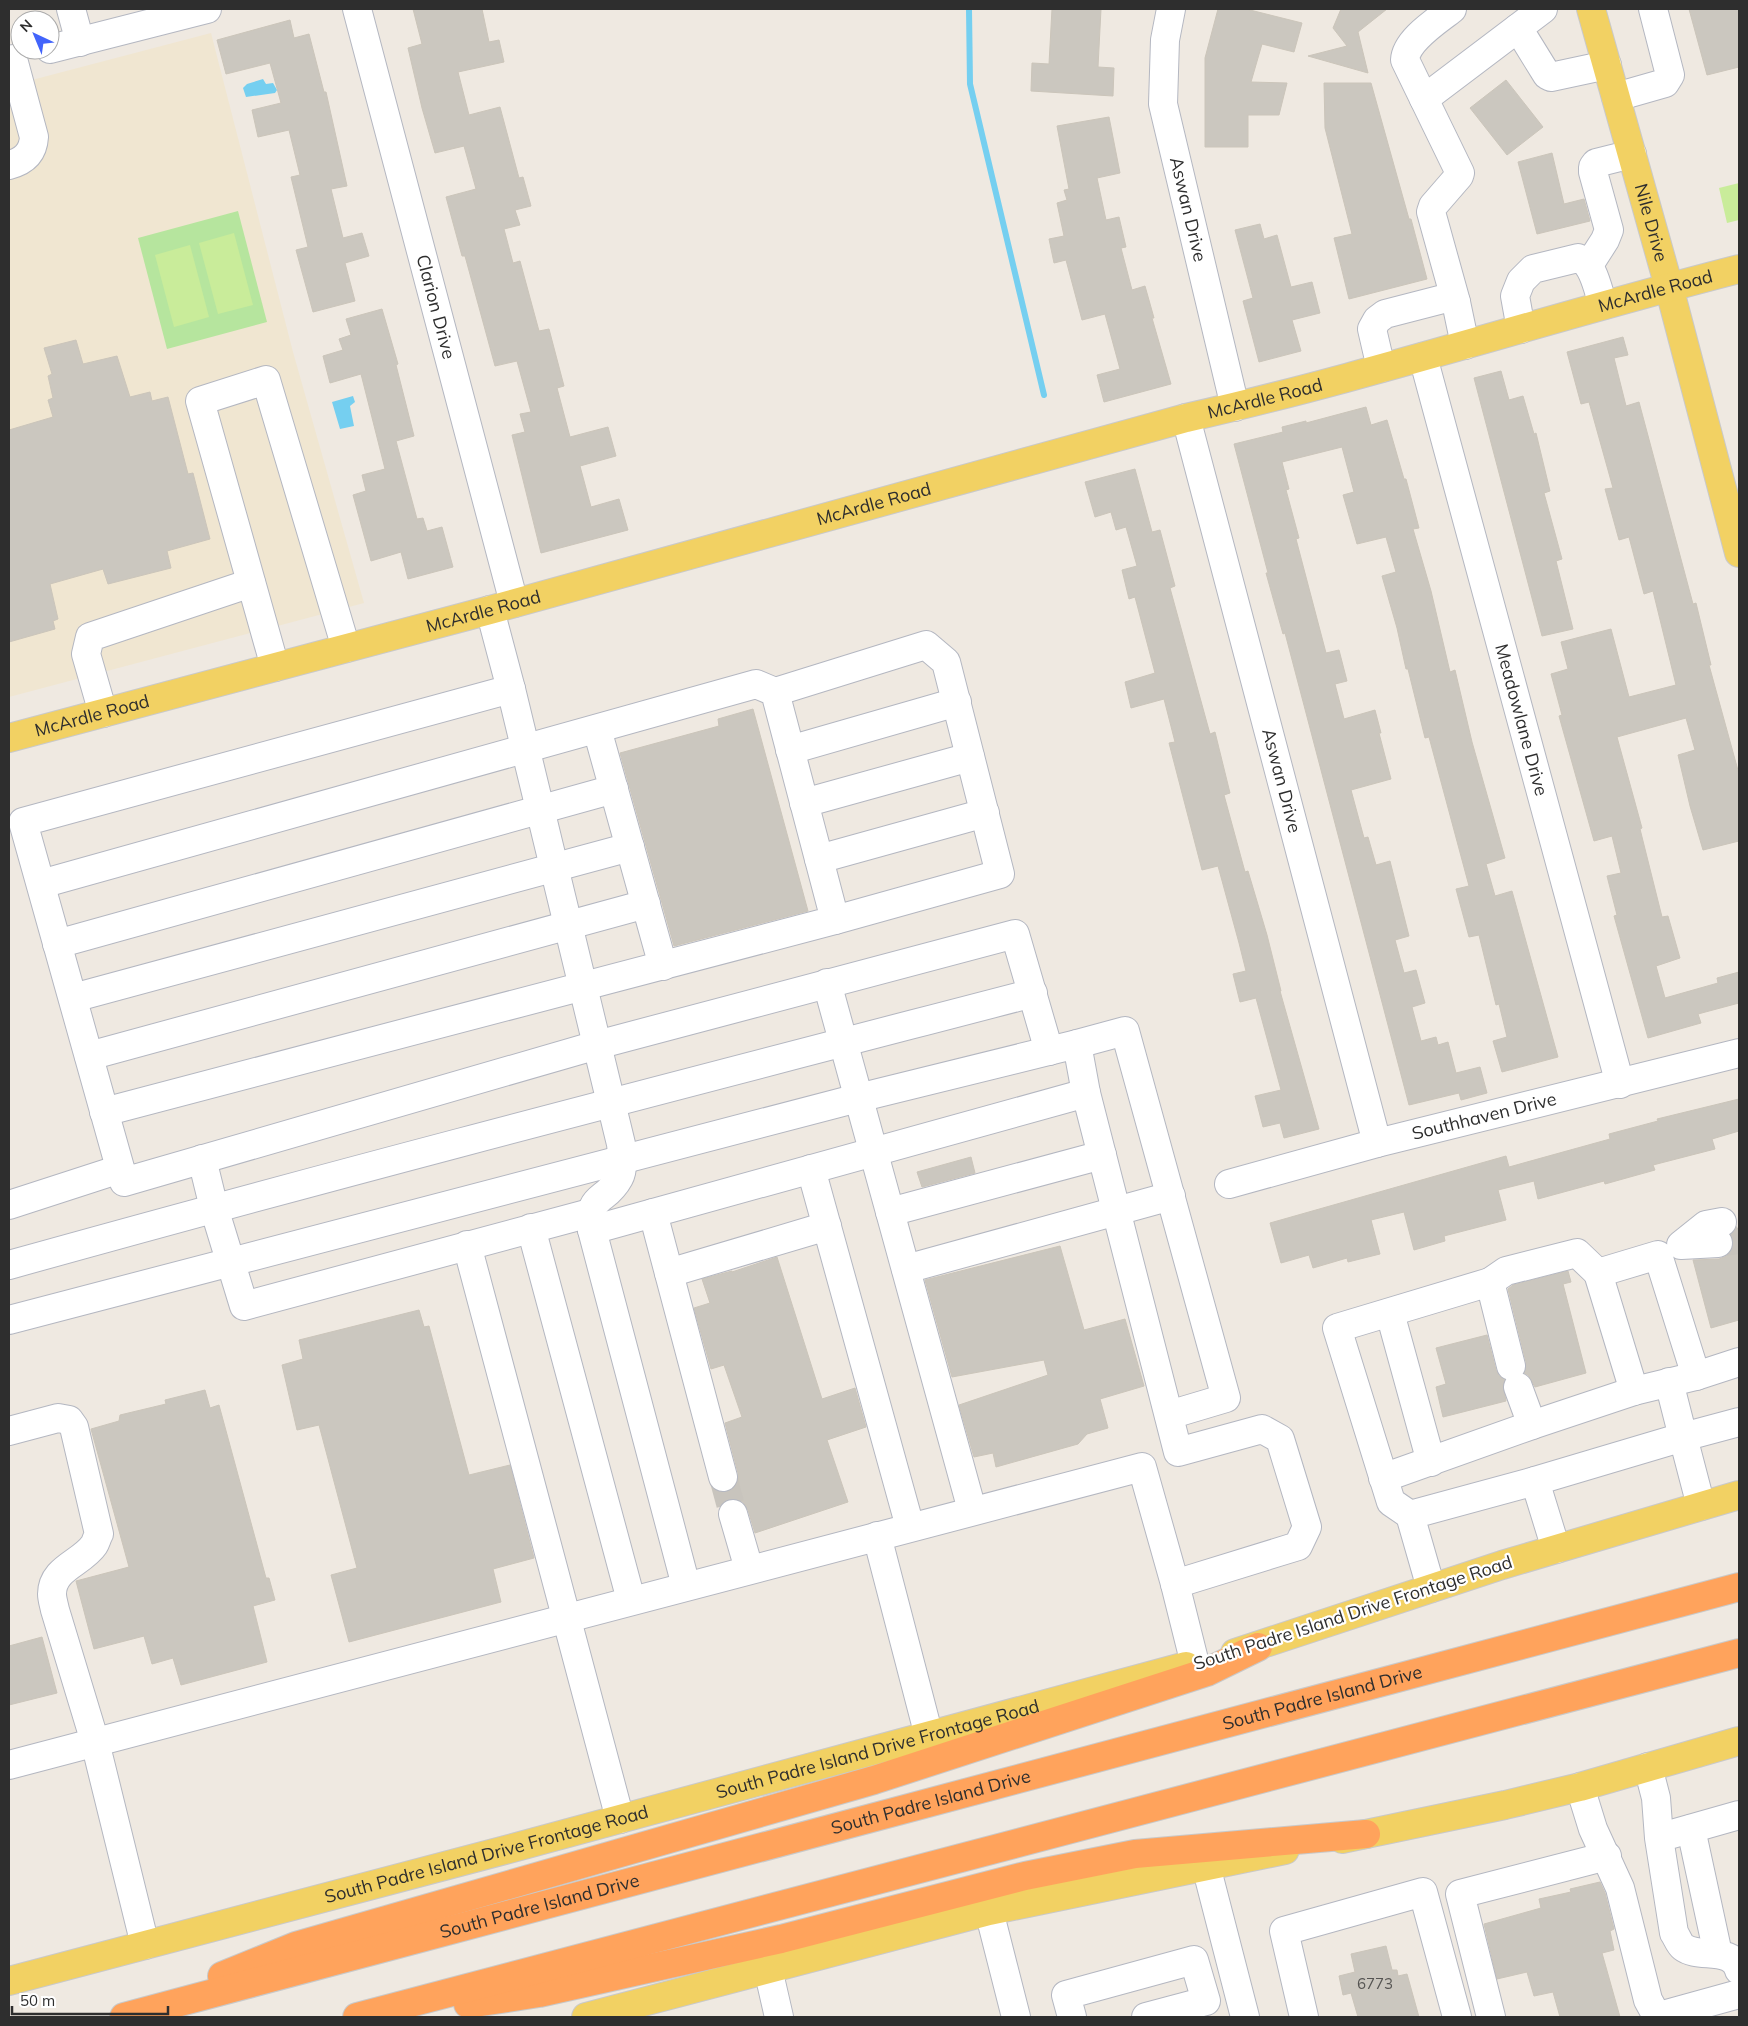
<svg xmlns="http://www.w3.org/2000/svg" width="1748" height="2026" font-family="Mulish,sans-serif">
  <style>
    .education { fill: #f0e6d1 }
    .green { fill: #b6e59e }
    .pitch { fill: #c9ec9a }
    .water { fill: #75cff0 }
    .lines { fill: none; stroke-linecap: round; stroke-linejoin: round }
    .stream { stroke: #75cff0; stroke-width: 6 }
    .building { fill: #cbc7bf; stroke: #cbc5ba }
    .minor-tunnel { stroke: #c8c4bd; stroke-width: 28; stroke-dasharray: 28 14; stroke-linecap: butt }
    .minor-casing { stroke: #b4b7c1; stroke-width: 30 }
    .major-casing { stroke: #c9c9c9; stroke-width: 30 }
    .highway-casing { stroke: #c9c9c9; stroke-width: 30 }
    .minor { stroke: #fff; stroke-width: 28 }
    .major { stroke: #f2d163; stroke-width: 28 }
    .highway { stroke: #ffa35c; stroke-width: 28 }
    .labels { text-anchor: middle; stroke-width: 4.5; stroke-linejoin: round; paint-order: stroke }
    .number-label { font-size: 15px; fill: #555452 }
    .street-label { font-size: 18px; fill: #2e2e2e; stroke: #fff }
  </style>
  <rect width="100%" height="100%" fill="#efe9e1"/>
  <path class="education" d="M211,33l82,319 71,251 -355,94v-611z"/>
  <path class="green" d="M238,211l29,111 -100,27 -29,-111z"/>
  <g class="pitch">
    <path d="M1739,183v37l-12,3 -8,-35z"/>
    <path d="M234,233l19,72 -35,9 -19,-71z"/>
    <path d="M190,245l19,72 -35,10 -19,-72z"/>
  </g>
  <g class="water">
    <path d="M263,79l3,5 7,-1 4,7 -2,3 -29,4 -3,-9 4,-4z"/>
    <path d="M353,396l2,6 -5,4 4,20 -14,3 -8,-27z"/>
  </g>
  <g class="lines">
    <path class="stream" d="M969,9l1,75 74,311"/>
  </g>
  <g class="building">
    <path d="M413,9h69l7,33 10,-2 5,22 -46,10 11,43 31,-8 19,71 4,-1 8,29 -16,4 5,15 -16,4 9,34 7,-2 19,70 10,-2 15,57 -7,2 13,49 38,-10 8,29 -36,10 11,41 28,-8 9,31 -87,23 -29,-118 13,-3 -5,-18 11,-2 -14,-51 -22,5 -30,-110h-3l-16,-59 30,-8 -12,-43 -29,7 -13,-45 -14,-60 14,-4z"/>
    <path d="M1052,9h49l-3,58 16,1 -1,28 -82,-5 1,-28 17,1z"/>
    <path d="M1218,9h28l56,14 -8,29 -32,-8 -11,38 36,1 -8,32h-31v32h-43v-89z"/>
    <path d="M1341,9h46l-29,23 10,41 -60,-17 39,-10 -14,-18z"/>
    <path d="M1689,9h50v58l-32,8z"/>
    <path d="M290,20l4,18 15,-4 15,58h2l21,94 -16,3 12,49 19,-5 7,23 -24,7 10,38 -42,11 -17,-62 12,-3 -17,-70 9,-2 -11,-45 -31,7 -6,-27 29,-7 -11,-40 -44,11 -9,-34z"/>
    <path d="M1506,80l37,47 -36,28 -37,-47z"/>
    <path d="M1324,83h47l38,136h2l16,60 -78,20 -15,-61 18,-4 -27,-106z"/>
    <path d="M1109,117l11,56 -23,5 9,42 13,-3 7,30 -5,1 11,42 13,-4 9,32h-2l19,66 -67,18 -7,-27 23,-6 -15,-55 -23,6 -16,-60 -12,3 -5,-24 15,-3 -7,-33 10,-3 -3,-10 5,-1 -12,-63z"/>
    <path d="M1552,153l12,51 20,-5 6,22 -53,13 -19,-72z"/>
    <path d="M1260,224l4,15 13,-4 14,52 21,-5 8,31 -28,7 9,31 -42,11 -16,-61 10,-3 -18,-68z"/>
    <path d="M382,309l16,55 -2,1 18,71 -18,5 21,78 6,-1 4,13 15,-4 11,40 -45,12 -7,-27 -30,9 -18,-66 13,-4 -4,-16 23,-6 -24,-95 -31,9 -7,-27 20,-6 -4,-11 12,-4 -5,-16z"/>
    <path d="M1623,337l5,18 -14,3 12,48 13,-4 54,202 3,-1 15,62h-2l30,109v67l-36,9 -13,-44 -12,-51 17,-5 -9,-32 -69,19 25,91 -2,1 22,88 6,-1 12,42 -24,8 9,32 53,-15 -1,-5 22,-6v31l-41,11 3,9 -53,15 -34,-122 3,-1 -10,-39 14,-3 -9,-37 -18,5 -35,-125 3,-1 -11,-41 17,-5 -7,-27 50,-13 18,68 47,-12 -23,-94 -9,3 -15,-57 -10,3 -14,-51 8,-1 -24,-86 -8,2 -14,-52z"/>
    <path d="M76,340l7,24 34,-8 13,41 20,-5 2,9 16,-4 20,77 5,-1 17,66 -43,12 4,17 -63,16 -5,-15 -53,15 8,35 -5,2 2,8 -46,13v-212l44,-13 -5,-17 5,-2 -5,-22 4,-2 -8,-26z"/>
    <path d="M1501,371l8,29 14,-4 11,38 2,-1 14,58 -6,2 18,66 -6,2 17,68 -31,7 -68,-258z"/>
    <path d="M1366,407l5,18 16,-5 17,59h2l13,49 -6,1 18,62 19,81 5,-2 17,72 33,116 -19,6 9,32 17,-5 46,166 -56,15 -9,-31 14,-4 -8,-33 -3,1 -17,-70 -10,2 -13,-48 13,-3 -40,-149 -4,1 -17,-69h-2l-9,-41 -15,-52 14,-4 -10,-35 -29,7 -14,-49 11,-3 -12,-45 -60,15 7,27 -3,1 13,48 -3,1 30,114 13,-3 8,31 -12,3 9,35 31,-9 6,23h-2l12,46 -40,11 13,48 4,-1 8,28 14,-4 19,75 -14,4 9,33 12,-3 9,33 -13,4 9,34 15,-4 2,8 10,-3 8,31 24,-6 7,26 -26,7 -2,-7 -50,12 -124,-472 -2,1 -17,-61h2l-34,-129 49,-12 -1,-5 24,-6v2z"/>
    <path d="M1135,469l17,63 8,-2 15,56 -5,2 40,146 5,-2 15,61 -6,2 21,77 3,-1 19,64 14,56h-1l39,138 -35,9 -4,-15 -17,4 -8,-31 26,-6 -25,-92 -16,4 -7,-28 13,-3 -7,-28 -21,-77 -16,4 -33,-127 6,-1 -11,-43 -33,9 -6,-26 30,-9 -20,-76 -6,2 -7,-29 15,-4 -11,-39 -10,3 -5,-18 -16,5 -10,-35z"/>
    <path d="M753,709l55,202 -134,35 -54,-193 99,-27 -1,-7z"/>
    <path d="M1739,1099v32l-27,8 3,10 -62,16 2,5 -50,14 -1,-3 -66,18 -4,-18 -36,9 8,30 -62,16 1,5 -31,9 -10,-38 -33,8 9,34 -32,8 -1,-4 -34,10 -4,-13 -28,8 -11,-40 236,-67 3,11 101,-28 -1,-5 49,-13 -1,-2z"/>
    <path d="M971,1157l4,16 -53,14 -5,-15z"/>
    <path d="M1739,1227v93l-28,8 -18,-68 26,-1 8,-3 5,-6 2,-7 -3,-9z"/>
    <path d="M1060,1246l24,84 41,-11 19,67 -44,13 8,29 -21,6 -9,10 -82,23 -3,-14 -19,4 -15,-52 89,-30 -4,-15 -92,17 -27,-97z"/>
    <path d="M777,1257l45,142 33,-11 11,39 -39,13 21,62 -93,31 -7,-23 -5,-8 -6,-3h-8l-8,5 -3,-12h9l7,-4 4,-7v-8l-13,-50 17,-6 -18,-52 -13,4 -17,-61 16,-5 -8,-24 30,-8v1z"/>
    <path d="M1568,1271l3,11 -8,2 23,89 -51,14 -7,-12 -4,-2 2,-11 -18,-73 5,-4z"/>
    <path d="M419,1310l5,17 5,-1 40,149 41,-10 24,93 -41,11 8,33 -152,40 -18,-67 26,-7 -38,-143 -22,5 -15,-65 21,-6 -4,-19z"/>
    <path d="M1487,1335l9,35 3,6 6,4 -2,5 3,16 -63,16 -7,-30 10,-3 -10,-36z"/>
    <path d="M205,1390l5,18 9,-3 47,173h3l6,22 -22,6 14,56 -86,23 -8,-27 -21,6 -8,-28 -50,13 -18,-68 53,-14 -38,-138 28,-8 1,-6 46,-11 -1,-4z"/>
    <path d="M42,1637l15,56 -48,12v-59z"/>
    <path d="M1600,1882l5,11 9,36 -4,2 4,19 -12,3 18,64h-60l-7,-25 -19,4 -7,-24 -30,7 -13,-55 57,-16 -2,-9 32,-7 -1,-3z"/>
    <path d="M1386,1946l6,24h5l1,6 9,-2 12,43h-61l-7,-24 -8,2 -4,-19 16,-4 -4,-18z"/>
  </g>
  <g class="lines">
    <g class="minor-tunnel">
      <path d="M1718,1243l21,-3"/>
      <path d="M723,1477l10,37"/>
    </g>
    <g class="minor-casing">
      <g id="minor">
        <path d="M71,9l9,33"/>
        <path id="s1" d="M357,9l157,594"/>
        <path id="s2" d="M1171,9l-6,31 -2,64 72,303"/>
        <path d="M1452,9c-15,12 -46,31 -47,51l55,113 -1,3 -26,30 -2,6 25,90"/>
        <path d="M1518,28l29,47 4,2 56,-12"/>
        <path d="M50,49l157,-40"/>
        <path d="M1616,97l49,-14 5,-8 -17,-66"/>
        <path d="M1424,99l119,-90"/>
        <path d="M9,165c15,-4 24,-12 25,-28l-21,-78"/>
        <path d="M1589,265l16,-25 4,-10 -16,-58v-5l3,-4 36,-9"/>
        <path d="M1521,329l-6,-33 6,-15 12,-12 45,-11c16,5 20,33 25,47"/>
        <path id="s3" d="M1423,357l197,727"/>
        <path d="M1381,368l-9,-39 5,-9 8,-6 62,-16 9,4 9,43"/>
        <path id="s4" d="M1186,418l191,725"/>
        <path d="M490,610l21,79 110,455c1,10 3,25 -2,34 -14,26 -31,14 -27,52l94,356"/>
        <path d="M275,667l-75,-266 66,-21 80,268"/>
        <path d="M511,689l-488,133 101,360 473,-137 418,-111 34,117"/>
        <path d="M775,692l151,-47 20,17 54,212 -165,46"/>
        <path d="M103,713l-17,-59 4,-17 161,-54"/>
        <path d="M597,729l66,237"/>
        <path d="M790,750l167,-48"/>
        <path d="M804,803l166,-46"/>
        <path d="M819,859l166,-46"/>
        <path d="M41,884l715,-200 19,8 60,228 -731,192"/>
        <path d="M57,944l557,-155"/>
        <path d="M827,983l145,527"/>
        <path d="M73,998l557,-151"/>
        <path d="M1077,1044l48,-13 101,367 -57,17"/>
        <path d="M89,1056l557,-152"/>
        <path d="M202,1159l12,49 30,98 346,-93"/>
        <path d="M811,1169l99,358"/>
        <path id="s5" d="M1229,1184l148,-41 362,-90"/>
        <path d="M9,1205l111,-36"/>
        <path d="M890,1212l212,-57"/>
        <path d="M653,1213l70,264"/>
        <path d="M531,1228l100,372"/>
        <path d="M592,1230l494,-137"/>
        <path d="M1718,1243l-37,2 25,-20 16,-3"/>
        <path d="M467,1245l153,574"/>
        <path d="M9,1265c340,-95 682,-183 1024,-272"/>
        <path d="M906,1269l265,-73"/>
        <path d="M669,1273l158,-47"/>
        <path d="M1598,1273l36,118"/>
        <path d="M1490,1282l16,-11 71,-18 21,20 60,-18 38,121"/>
        <path d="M1390,1313l41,149"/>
        <path d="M9,1320l849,-222 219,-54 9,49 92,359 84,-23 18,10 27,88 -9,19 -123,38"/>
        <path d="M1669,1382l14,55 56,-15"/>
        <path d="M1532,1425l102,-34 62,-15 43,-14"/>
        <path d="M9,1431l49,-13 11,2 5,7 25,107c-2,3 -3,8 -5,11 -12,18 -42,23 -42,49 0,5 2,11 3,16l40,132 50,203"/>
        <path d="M1383,1478l149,-53 -14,-38"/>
        <path d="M1535,1481l148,-44 18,69"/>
        <path d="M733,1514l16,55"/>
        <path d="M1410,1515l-19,-13 -54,-174 153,-46 21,84"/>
        <path d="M877,1536l52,200"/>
        <path d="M1431,1588l-21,-73 125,-34 21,68"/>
        <path d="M9,1765l1133,-298 33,117 20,80"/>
        <path d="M1648,1767l8,31 3,40 15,95c3,4 5,11 9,14 15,12 50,-1 56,23"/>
        <path d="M1580,1787l13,42 27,59 28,112 6,11 9,4 76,-21"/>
        <path d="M1691,1829l27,125"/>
        <path d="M1672,1834l67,-19"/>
        <path d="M1206,1866l39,151"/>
        <path d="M989,1911l27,106"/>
        <path d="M768,1969l11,48"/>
        <path d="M1072,2017l-6,-22 128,-35 12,41 -60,16"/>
        <path d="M1304,2017l-20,-86 139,-39 34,125"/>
        <path d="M1491,2017l-31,-123 147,-38"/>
      </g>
    </g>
    <g class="major-casing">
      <g id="major">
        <path id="s6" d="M1591,9l78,278 70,266"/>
        <path id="s7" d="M9,738l481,-128 696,-192c186,-42 368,-102 553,-149"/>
        <path d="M1235,1653l267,-88 237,-70"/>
        <path d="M1342,1839l163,-34 75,-18 159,-46"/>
        <path id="s8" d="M9,1981l511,-135 666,-180"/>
        <path d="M586,2017l403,-106 296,-61"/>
      </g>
    </g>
    <g class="highway-casing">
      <g id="highway">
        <path d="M222,1976l74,-30 578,-166 333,-108 51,-25"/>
        <path d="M468,2004l71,-11 242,-54 244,-63 110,-22 231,-20"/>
        <path id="s9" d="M124,2017l1615,-430"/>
        <path d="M357,2017l1382,-364"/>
      </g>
    </g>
    <use href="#minor" class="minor"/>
    <use href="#major" class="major"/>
    <use href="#highway" class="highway"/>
  </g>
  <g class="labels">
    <g class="number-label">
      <text x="1375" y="1989">6773</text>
    </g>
    <g class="street-label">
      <text dy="6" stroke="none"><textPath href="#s2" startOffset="204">Aswan Drive</textPath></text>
      <text dy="6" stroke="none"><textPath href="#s6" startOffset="222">Nile Drive</textPath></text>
      <text dy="6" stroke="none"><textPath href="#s7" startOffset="1706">McArdle Road</textPath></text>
      <text dy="6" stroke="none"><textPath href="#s1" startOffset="308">Clarion Drive</textPath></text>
      <text dy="6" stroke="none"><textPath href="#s7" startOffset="1301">McArdle Road</textPath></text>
      <text dy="6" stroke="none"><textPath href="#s7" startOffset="896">McArdle Road</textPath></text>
      <text dy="6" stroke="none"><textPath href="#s7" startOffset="491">McArdle Road</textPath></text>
      <text dy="6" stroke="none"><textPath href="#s7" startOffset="86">McArdle Road</textPath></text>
      <text dy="6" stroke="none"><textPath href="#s3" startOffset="376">Meadowlane Drive</textPath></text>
      <text dy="6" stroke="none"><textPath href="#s4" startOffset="375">Aswan Drive</textPath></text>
      <text dy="6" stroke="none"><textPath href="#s5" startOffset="264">Southhaven Drive</textPath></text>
      <text transform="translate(1353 1613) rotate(-18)" y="6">South Padre Island Drive Frontage Road</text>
      <text dy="6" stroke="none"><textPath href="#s9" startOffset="1240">South Padre Island Drive</textPath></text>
      <text dy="6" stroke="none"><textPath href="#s8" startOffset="899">South Padre Island Drive Frontage Road</textPath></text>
      <text dy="6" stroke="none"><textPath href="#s9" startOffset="835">South Padre Island Drive</textPath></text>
      <text dy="6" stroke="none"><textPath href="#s8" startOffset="494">South Padre Island Drive Frontage Road</textPath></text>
      <text dy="6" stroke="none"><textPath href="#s9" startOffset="430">South Padre Island Drive</textPath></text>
    </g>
  </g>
  <rect width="1748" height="2026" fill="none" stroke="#2e2e2e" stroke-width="20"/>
  <g transform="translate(35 35) rotate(316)"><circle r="24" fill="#ffffff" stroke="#ababab"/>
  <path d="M0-4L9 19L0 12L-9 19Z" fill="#4264fb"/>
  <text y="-8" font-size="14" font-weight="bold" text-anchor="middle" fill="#2e2e2e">N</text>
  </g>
  <path d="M12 2006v8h156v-8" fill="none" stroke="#2e2e2e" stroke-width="2.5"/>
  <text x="20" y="2006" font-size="15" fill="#2e2e2e" stroke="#ffffff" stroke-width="4" paint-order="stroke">50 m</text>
</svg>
